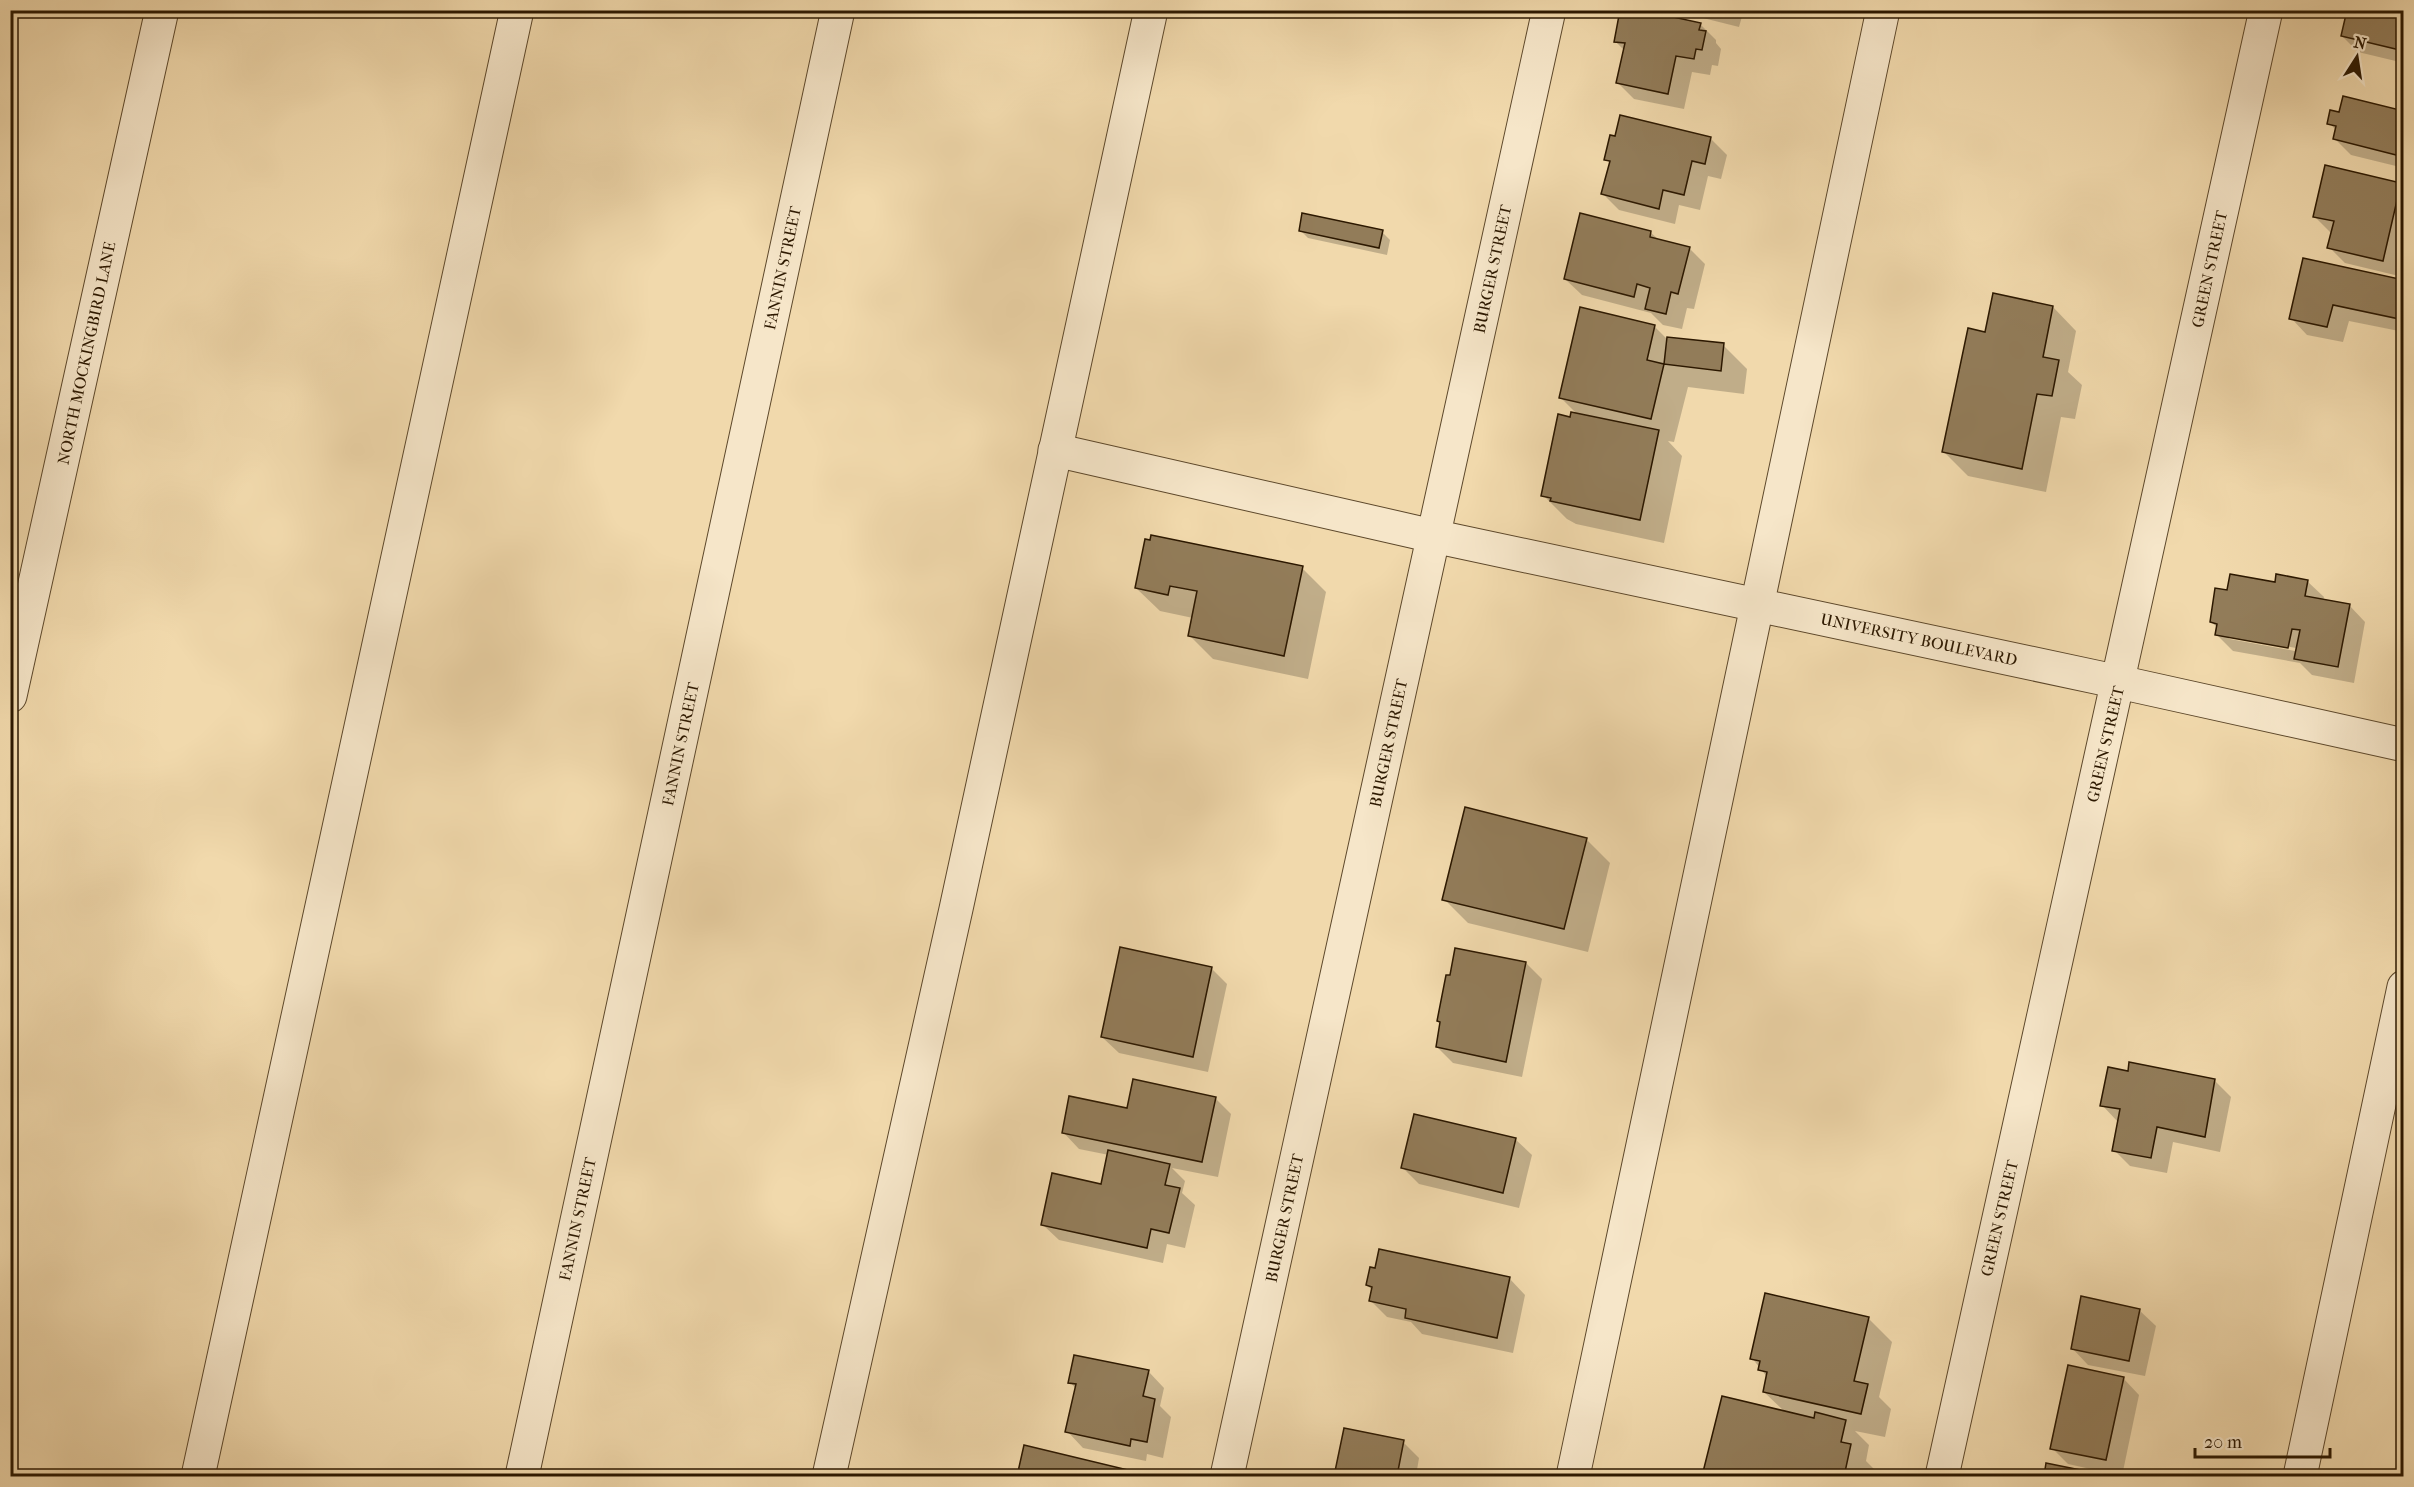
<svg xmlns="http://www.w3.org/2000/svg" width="2414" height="1487" font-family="'IM FELL French Canon',serif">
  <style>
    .shadow { fill: #0003; fill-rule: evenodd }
    .building { fill: #927c59; stroke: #2c1800; stroke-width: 1.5 }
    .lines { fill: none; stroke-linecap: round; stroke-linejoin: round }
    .minor-casing { stroke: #5d482b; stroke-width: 35 }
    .minor { stroke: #f6e6c9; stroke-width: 33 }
    .labels { text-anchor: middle; stroke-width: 4.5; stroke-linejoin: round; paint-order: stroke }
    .street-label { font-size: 16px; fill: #2c1800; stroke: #f6e6c9 }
  </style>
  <rect width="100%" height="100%" fill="#f1d9ac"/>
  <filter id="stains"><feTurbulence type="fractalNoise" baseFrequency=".00333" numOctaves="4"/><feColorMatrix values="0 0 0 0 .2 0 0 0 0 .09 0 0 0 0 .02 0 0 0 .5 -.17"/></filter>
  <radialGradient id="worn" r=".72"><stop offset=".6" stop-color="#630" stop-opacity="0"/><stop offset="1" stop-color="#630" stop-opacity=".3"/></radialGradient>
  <g class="shadow">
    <path d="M1671,10h78l-1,4 -5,-1 -4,14z"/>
    <path d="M2404,10v53l-46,-11 -16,-16z"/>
    <path d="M1700,24l16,16v3l5,6 -3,17 -6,-1 -2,10 -18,-3 -8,37 -50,-10 -16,-16 7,-32 -10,-10z"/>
    <path d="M2340,113h64v55l-53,-13 -16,-16 2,-8 -8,-8z"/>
    <path d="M1711,139l16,16 -6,24 -13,-3 -8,34 -21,-5 -4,19 -56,-14 -16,-16 8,-30 -5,-5z"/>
    <path d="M2326,167l75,17 3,3v70l-5,19 -54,-13 -16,-16 2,-14 -16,-16z"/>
    <path d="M1300,230l82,2 8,8 -3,15 -79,-17z"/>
    <path d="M1650,232l9,8 30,8 16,16 -11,45 -7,-1 -5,21 -19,-4 -12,-12 -69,-18 -17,-16z"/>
    <path d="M2404,281v51l-55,-11 -6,21 -36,-7 -16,-17z"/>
    <path d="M2053,307l23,24 -8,41 14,13 -7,34 -14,-2 -15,75 -78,-16 -24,-24 42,-119z"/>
    <path d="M1654,326l14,14 55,5 24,24 -3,25 -56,-7 -14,55 -6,-1 14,15 -18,87 -88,-19 -9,-5 -24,-24 28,-76 8,-3 -19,-19z"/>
    <path d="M1302,568l24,24 -18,87 -95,-20 -23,-23 3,-18 -33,-7 -24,-23z"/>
    <path d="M2307,581l17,16 -1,4 26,4 16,17 -11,61 -42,-8 -12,-12 -67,-12 -16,-16 1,-7 -7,-6 17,-30zM2226,636l70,12 -1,3 -65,-12z"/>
    <path d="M1586,839l24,24 -22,89 -120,-29 -24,-24z"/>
    <path d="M1526,963l16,16 -20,98 -69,-14 -16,-16z"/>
    <path d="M1211,968l16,16 -19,88 -89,-19 -17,-16z"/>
    <path d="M2130,1064l85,17 16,16 -11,55 -47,-10 -6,31 -37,-7 -16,-16 4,-28 -16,-17 27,-32z"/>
    <path d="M1215,1098l16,16 -13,63 -46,-9 13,13 -3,12 13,12 -10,43 -18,-4 -4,19 -104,-23 -17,-16 60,-38 7,-31 -30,-6 -16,-17 65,-22z"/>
    <path d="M1515,1139l17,16 -13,53 -100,-24 -16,-16z"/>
    <path d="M1376,1270l133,8 16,17 -12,58 -91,-19 -11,-12 -24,-5 -16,-16 2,-10 -6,-6z"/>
    <path d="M2139,1310l17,16 -11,50 -57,-11 -16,-17z"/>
    <path d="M1868,1318l24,24 -13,55 12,12 -6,28 -30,-6 14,14 -3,16 9,9 -2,6h-169l19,-78 63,15 -22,-21 3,-15 -15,-19z"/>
    <path d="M1148,1371l16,17 -4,18 11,11 -8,41 -16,-4 -1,7 -63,-13 -16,-17 9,-42 -6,-7z"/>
    <path d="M2123,1378l16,17 -17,81 -54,-12 -16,-16z"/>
    <path d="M1345,1430l58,12 16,16 -3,18h-80z"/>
    <path d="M1026,1447l101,24 6,5h-115z"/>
    <path d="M2048,1465l55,11h-58z"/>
  </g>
  <g class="building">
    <path d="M1620,10h21l60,13 -2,7 7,1 -4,19 -6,-1 -2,10 -18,-3 -8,38 -52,-11 9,-40 -11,-1z"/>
    <path d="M2347,10h57v41l-63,-15z"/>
    <path d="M2343,96l61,15v46l-71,-18 3,-13 -9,-2 3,-14 9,2z"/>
    <path d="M1620,115l91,22 -6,27 -13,-3 -8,34 -21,-5 -4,19 -58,-15 9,-33 -6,-1 6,-25 5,1z"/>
    <path d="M2325,165l76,18 -18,78 -56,-13 7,-27 -21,-4z"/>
    <path d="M1302,213l81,17 -4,18 -80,-17z"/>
    <path d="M1580,213l71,18 -1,6 40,10 -12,47 -7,-2 -5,22 -21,-5 5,-21 -13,-4 -3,13 -70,-18z"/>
    <path d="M2303,258l101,22v40l-71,-15 -6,22 -38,-8z"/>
    <path d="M1993,293l60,13 -10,51 16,3 -7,36 -15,-2 -15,75 -80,-17 26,-124 17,4z"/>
    <path d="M1580,307l75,18 -8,35 17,4 3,-27 57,6 -3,28 -57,-7 -13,55 -92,-21z"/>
    <path d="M1571,412l88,18 -19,90 -90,-19 1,-3 -10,-2 17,-82 12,3z"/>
    <path d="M1151,535l152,31 -19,90 -96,-20 9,-45 -27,-5 -2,9 -33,-7 10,-49 5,1z"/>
    <path d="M2230,574l45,8 1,-8 32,6 -3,16 45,8 -12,63 -44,-8 6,-29 -8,-1 -4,19 -73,-13 2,-11 -7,-2 5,-34 12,2z"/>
    <path d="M1465,807l122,31 -23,91 -122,-29z"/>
    <path d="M1120,947l92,20 -19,90 -92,-20z"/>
    <path d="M1455,948l71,14 -20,100 -70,-15 4,-25 -3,-1 9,-46h4z"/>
    <path d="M2129,1062l86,17 -10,58 -48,-10 -6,31 -39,-7 8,-42 -20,-3 8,-39 20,4z"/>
    <path d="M1133,1079l83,18 -14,65 -140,-29 7,-37 58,12z"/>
    <path d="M1414,1114l102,24 -13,55 -102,-25z"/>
    <path d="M1108,1150l62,14 -5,21 15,3 -11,45 -18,-4 -4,19 -106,-23 11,-52 49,11z"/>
    <path d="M1379,1249l131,28 -13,61 -92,-20 1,-9 -37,-8 3,-14 -6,-2 4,-18 5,1z"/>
    <path d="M1765,1293l104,24 -15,64 14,3 -7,30 -98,-22 4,-20 -9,-2 2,-9 -10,-2z"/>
    <path d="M2081,1296l59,13 -11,52 -58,-12z"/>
    <path d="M1074,1355l75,15 -6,26 12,3 -8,43 -16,-3 -1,7 -65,-14 11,-48 -8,-1z"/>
    <path d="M2068,1365l56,12 -18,83 -56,-11z"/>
    <path d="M1722,1396l92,22 1,-6 31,8 -5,22 10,2 -6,28 -12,-2 -1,6h-130z"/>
    <path d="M1344,1428l60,12 -7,36h-63z"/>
    <path d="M1024,1445l104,25 -2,6h-109z"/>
    <path d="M2046,1463l64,13h-66z"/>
  </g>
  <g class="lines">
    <g class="minor-casing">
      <g id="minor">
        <path d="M1055,450l378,86 686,146 285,63"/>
        <path d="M10,696l152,-686"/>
        <path d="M198,1476l319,-1466"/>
        <path d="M522,1476l316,-1466"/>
        <path d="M829,1476l127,-567 195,-899"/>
        <path d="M1227,1476l322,-1466"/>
        <path d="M1573,1476l310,-1466"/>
        <path d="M1942,1476l324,-1466"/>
        <path d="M2300,1476l104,-489"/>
      </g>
    </g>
    <use href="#minor" class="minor"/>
  </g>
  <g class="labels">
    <g class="street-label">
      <text transform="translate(782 268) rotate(-78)" y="6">FANNIN STREET</text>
      <text transform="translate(1492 269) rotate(-78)" y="6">BURGER STREET</text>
      <text transform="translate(2209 269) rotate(-78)" y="6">GREEN STREET</text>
      <text transform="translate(86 353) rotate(-78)" y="6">NORTH MOCKINGBIRD LANE</text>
      <text transform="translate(1919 639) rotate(12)" y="6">UNIVERSITY BOULEVARD</text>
      <text transform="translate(1388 743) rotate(-78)" y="6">BURGER STREET</text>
      <text transform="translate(680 744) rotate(-78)" y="6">FANNIN STREET</text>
      <text transform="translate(2105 744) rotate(-77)" y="6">GREEN STREET</text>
      <text transform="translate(1284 1218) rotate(-78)" y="6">BURGER STREET</text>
      <text transform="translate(1999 1218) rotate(-77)" y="6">GREEN STREET</text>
      <text transform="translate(577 1219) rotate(-78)" y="6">FANNIN STREET</text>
    </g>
  </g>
  <rect width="2414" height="1487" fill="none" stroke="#f1d9ac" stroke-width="36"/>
  <rect x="12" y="12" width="2390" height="1463" fill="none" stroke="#2c1800" stroke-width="3"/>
  <rect x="18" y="18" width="2378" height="1451" fill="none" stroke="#2c1800" stroke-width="1.5"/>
  <g transform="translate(2357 57) rotate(12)" stroke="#f6e6c9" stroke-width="4.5" paint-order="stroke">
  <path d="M0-4.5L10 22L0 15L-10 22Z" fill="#2c1800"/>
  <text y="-9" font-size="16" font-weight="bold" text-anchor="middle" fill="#2c1800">N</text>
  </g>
  <path d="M2195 1448v9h135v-9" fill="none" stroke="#2c1800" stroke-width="3"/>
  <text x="2204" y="1448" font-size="18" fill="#2c1800" stroke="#f6e6c9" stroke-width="4.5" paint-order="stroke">20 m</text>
  <rect width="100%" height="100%" filter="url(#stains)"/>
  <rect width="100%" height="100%" fill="url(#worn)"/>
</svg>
